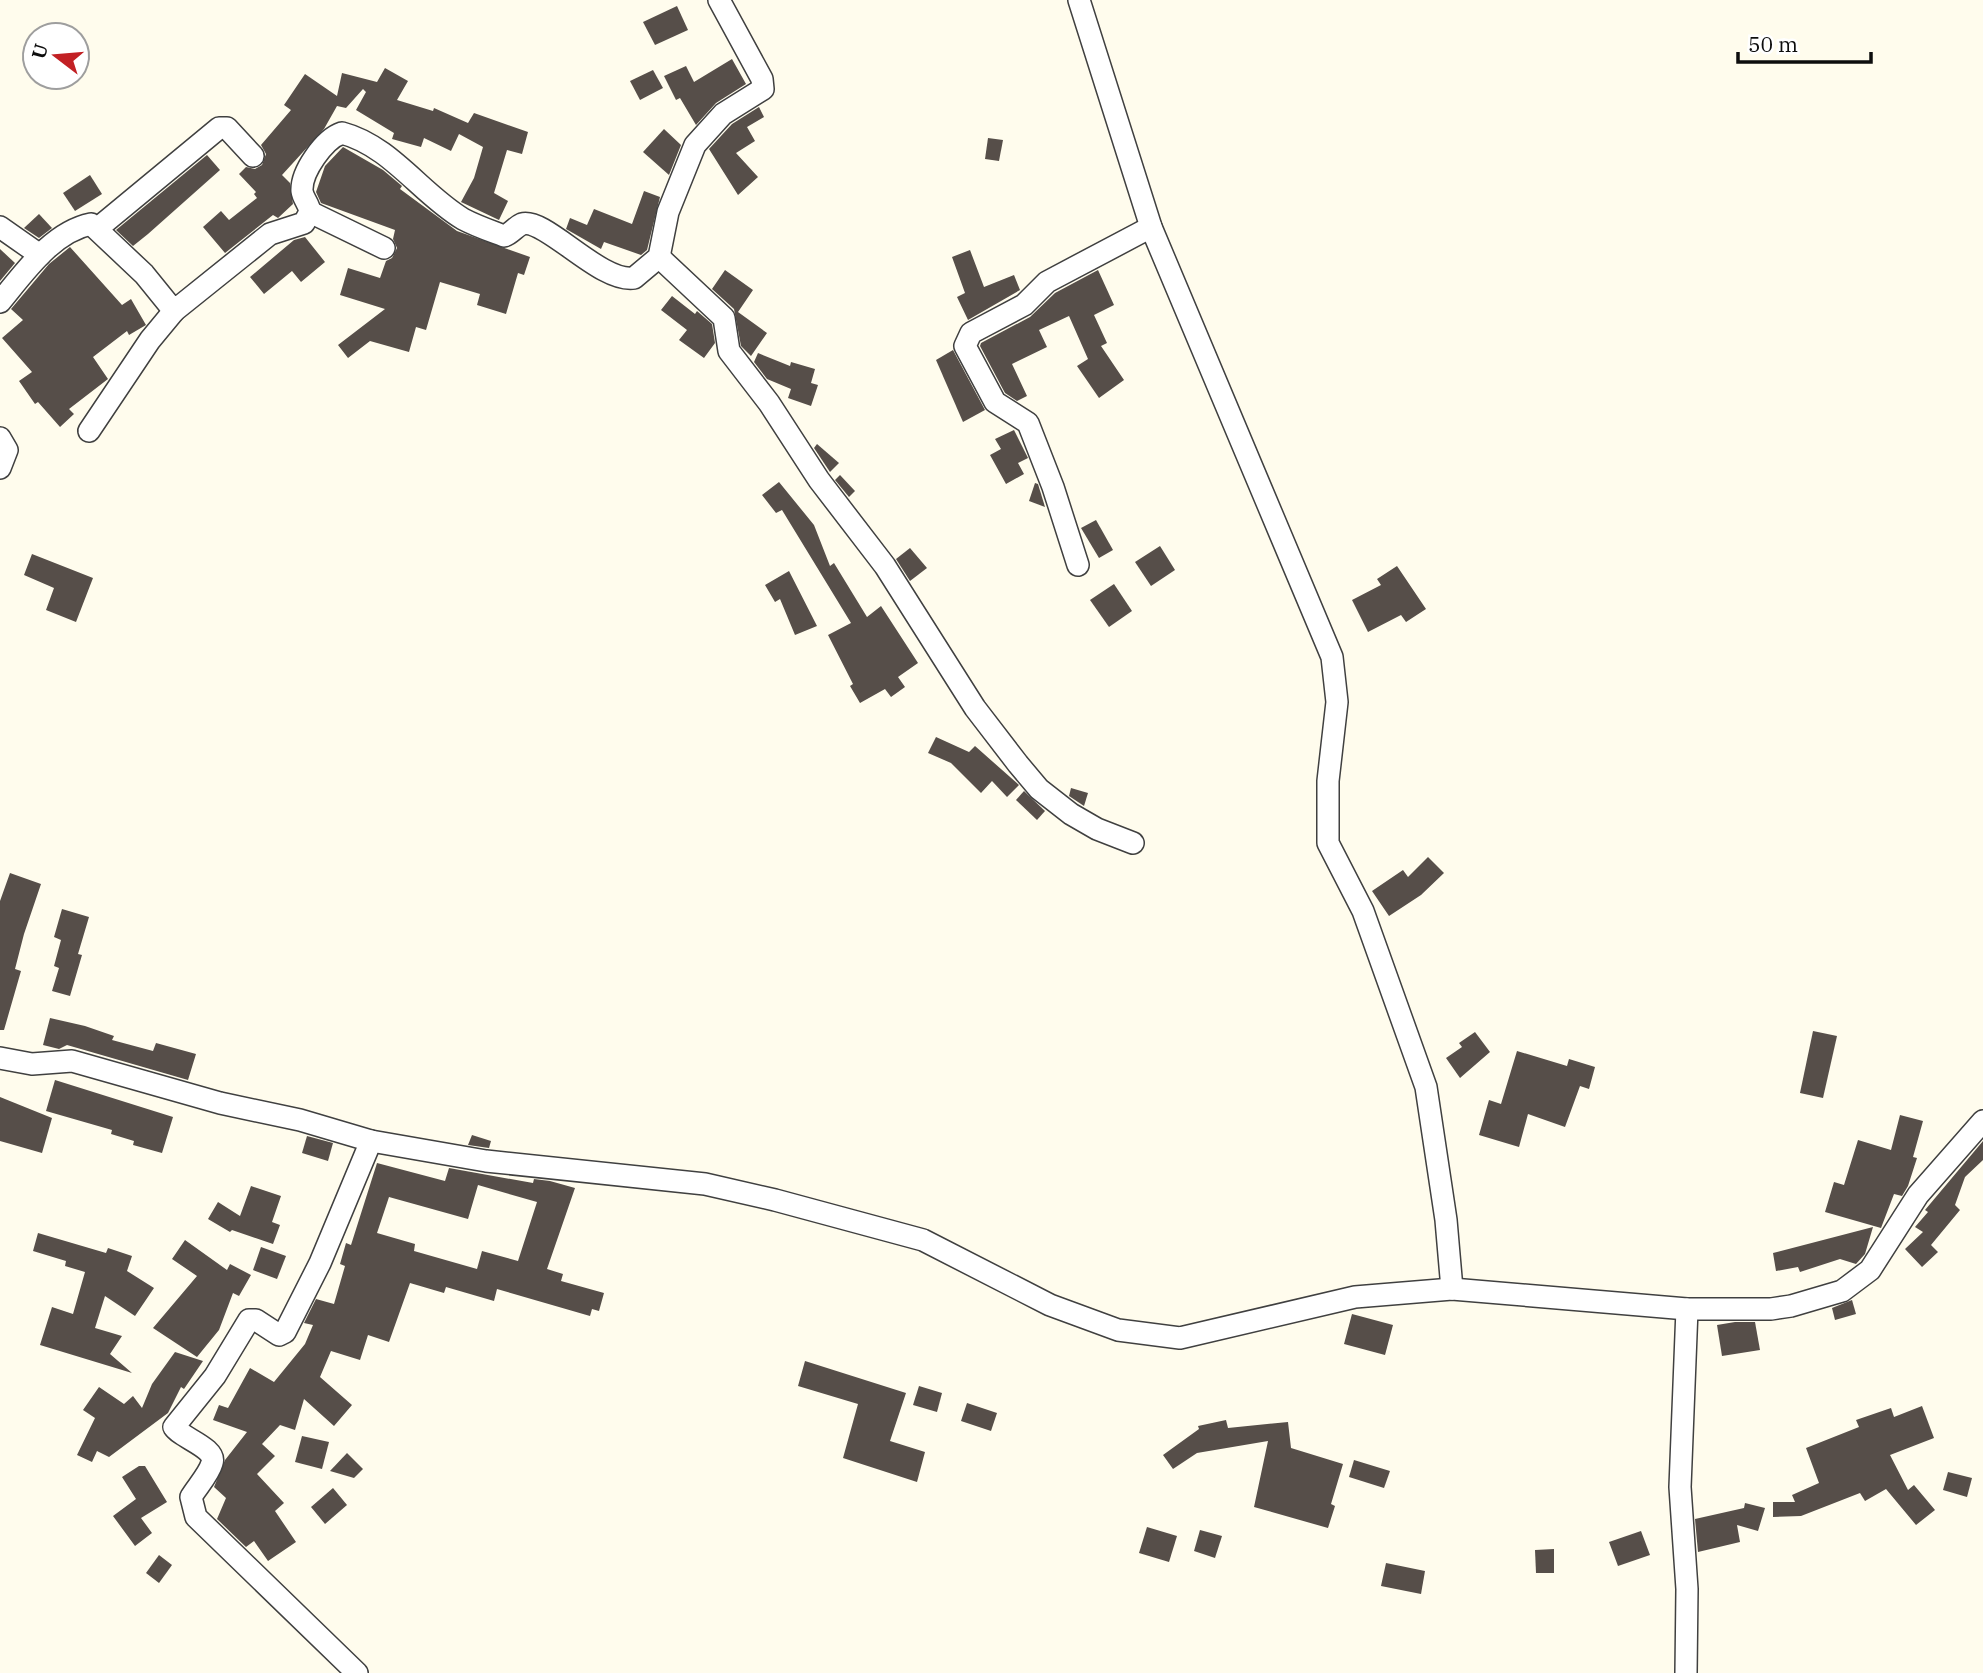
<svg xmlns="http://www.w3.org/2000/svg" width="1983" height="1673" font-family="'IBM Plex Serif',serif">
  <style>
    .building { fill: #564e49; fill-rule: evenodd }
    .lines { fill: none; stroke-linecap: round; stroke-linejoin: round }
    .minor-casing { stroke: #404040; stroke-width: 24 }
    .minor { stroke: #fff; stroke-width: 21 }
  </style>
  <rect width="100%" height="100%" fill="#fffced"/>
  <g class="building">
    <path d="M677,6l11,24 -33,15 -12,-23z"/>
    <path d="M732,59l14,25 -30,19 -20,22 -16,-27 -4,2 -12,-24 22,-10 8,16z"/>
    <path d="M385,68l23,13 -11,19 36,11 1,-3 34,15 6,-10 54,19 -6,22 -15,-4 -13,43 14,8 -9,19 -38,-18 13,-24 9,-31 -24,-13 -8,17 -27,-13 -3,9 -29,-8 2,-6 -38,-23 10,-18 -3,-3 -17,19 -9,-2 -13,23 -42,46 8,8 3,21 -15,14 -5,-3 -48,38 -22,-26 18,-16 8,9 28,-22 -3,-4 2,-2 -17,-18 7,-7 9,2 7,-4 4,-11 -5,-9 30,-35 -7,-5 21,-31 32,22 5,-23 35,9z"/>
    <path d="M653,70l10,18 -23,12 -10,-19z"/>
    <path d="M759,107l5,10 -17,10 8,14 -19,12 22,24 -20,18 -29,-46 23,-25z"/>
    <path d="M664,129l17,16 -12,30 -26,-23z"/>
    <path d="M988,138l15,2 -4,21 -14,-2z"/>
    <path d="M343,147l40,23 19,16 -2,3 57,42 73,26 -6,18 -6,-2 -12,41 -29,-9 3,-11 -40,-12 -14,48 -10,-3 -7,25 -39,-11 -22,17 -10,-13 47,-36 -45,-14 8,-27 32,10 6,-17 6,-3 5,-10 -4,-9 2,-9 -74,-27 -5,-11 9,-26z"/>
    <path d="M207,155l13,15 -72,64 -15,12 -17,-16z"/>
    <path d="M90,175l12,19 -27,17 -12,-18z"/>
    <path d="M644,191l16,6 -13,53 -6,5 -37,-13 -3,7 -35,-20 4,-11 17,7 7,-16 38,15z"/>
    <path d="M39,214l13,14 -13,10 -15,-10z"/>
    <path d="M305,237l20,25 -24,20 -9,-11 -28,23 -14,-17 44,-37z"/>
    <path d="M70,247l52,58 9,-6 15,26 -17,10 -2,-4 -34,26 15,22 -39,30 5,5 -14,13 -22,-25 -3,2 -16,-23 13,-9 -30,-34 21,-18 -12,-11 38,-45z"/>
    <path d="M0,249l15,14 -15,18z"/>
    <path d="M970,250l14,37 30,-12 6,15 -52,30 -11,-23 8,-4 -13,-36z"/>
    <path d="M725,270l28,20 -15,22 29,21 -16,23 -10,-10 -7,-37 -22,-20z"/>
    <path d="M1098,270l16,35 -20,10 13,28 -6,3 23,34 -25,18 -22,-32 11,-7 -19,-43 -30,14 8,17 -35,17 15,32 -10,5 -12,-8 -25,-47 1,-3 49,-26 25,-24z"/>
    <path d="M672,296l23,18 2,-3 15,13 3,19 -11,15 -25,-18 8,-10 -26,-20z"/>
    <path d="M953,350l32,60 -22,12 -27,-62z"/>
    <path d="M758,353l32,13 1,-4 24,7 -4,14 7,2 -7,21 -23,-8 3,-9 -24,-10 -13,-17z"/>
    <path d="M1014,430l14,28 -10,5 6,11 -18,10 -16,-29 11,-6 -6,-10z"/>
    <path d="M817,444l22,19 -9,9 -16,-24z"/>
    <path d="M840,475l15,16 -6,6 -14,-17z"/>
    <path d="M779,482l35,43 16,41 4,-3 33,54 14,-11 37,57 -20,14 7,10 -14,10 -6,-8 -25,14 -10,-17 3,-2 -25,-49 23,-12 -69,-113 -6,3 -14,-18z"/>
    <path d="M1035,483l3,1 7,23 -16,-6z"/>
    <path d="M1096,520l17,30 -14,8 -18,-30z"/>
    <path d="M1160,546l15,24 -24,16 -16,-24z"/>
    <path d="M910,548l17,20 -17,13 -14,-22z"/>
    <path d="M32,554l61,24 -17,44 -30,-12 8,-22 -30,-13z"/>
    <path d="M1397,566l29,43 -20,13 -5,-7 -33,17 -16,-32 29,-15 -4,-6z"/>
    <path d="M789,571l28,55 -22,9 -15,-36 -5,3 -10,-17z"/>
    <path d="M1114,584l18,27 -23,16 -19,-27z"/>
    <path d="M936,737l33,15 6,-6 44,39 -12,12 -15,-16 -11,12 -30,-30 -23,-10z"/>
    <path d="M1071,788l17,5 -4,13 -15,-10z"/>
    <path d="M1024,791l21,20 -8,9 -21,-20z"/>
    <path d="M1428,857l16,16 -23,22 -32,21 -17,-25 31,-21 5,7z"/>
    <path d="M10,873l31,11 -17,50 -9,35 6,2 -17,59h-4v-129z"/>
    <path d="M62,909l27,8 -11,37 4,1 -12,41 -18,-5 7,-23 -5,-2 7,-26 -7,-3z"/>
    <path d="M50,1018l35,8 29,10 -2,4 41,11 3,-8 40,11 -8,26 -121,-35 -8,4 -16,-4z"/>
    <path d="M1813,1031l24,5 -14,62 -23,-5z"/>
    <path d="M1475,1032l15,20 -30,26 -14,-20 16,-11 -3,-4z"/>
    <path d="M1517,1051l50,15 2,-7 26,8 -6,22 -9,-3 -15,41 -37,-13 -9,33 -40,-12 10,-35 12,4z"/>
    <path d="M55,1080l118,37 -11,36 -29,-8 1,-4 -23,-7 1,-4 -66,-19z"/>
    <path d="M0,1097l52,21 -10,35 -42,-12z"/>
    <path d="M1900,1115l23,6 -10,36 4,1 -9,28 -6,10 -8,-2 -13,34 -56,-16 9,-30 10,3 14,-45 33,10z"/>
    <path d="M472,1135l19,6 -2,7 -21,-3z"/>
    <path d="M307,1136l26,7 -5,18 -26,-8z"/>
    <path d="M1983,1141v19l-18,17 -10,28 5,5 -29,35 7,7 -16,15 -17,-18 18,-17 -8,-5 13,-15 -3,-2z"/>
    <path d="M377,1163l68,18 4,-13 84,15 1,-4 16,2 25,7 -28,81 16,5 -2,7 43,12 -5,18 -7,-2 -2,7 -93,-27 -3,12 -48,-14 -2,6 -34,-10 -21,59 -21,-7 -8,25 -29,-9 -11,26 32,28 -18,21 -30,-27 -9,31 -15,-5 -18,19 13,12 -18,18 27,29 -9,8 21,31 -28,19 -14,-20 -8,6 -29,-28 9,-21 -12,-11 11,-27 22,-28 -34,-12 6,-15 9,3 22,-40 24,14 31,-38 8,-19 -9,-2 12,-24 18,5 11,-38 -5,-2 6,-21 5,2zM478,1185l59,17 -19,59 -36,-10 -5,18 -63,-18 1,-7 -38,-11 12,-36 79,22z"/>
    <path d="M251,1186l30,10 -9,26 8,3 -7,19 -41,-14 -2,2 -22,-13 10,-17 22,14z"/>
    <path d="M1873,1227l-8,27 -9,10 -16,-5 -40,13 -2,-5 -22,4 -3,-18z"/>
    <path d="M38,1233l68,20 2,-5 24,8 -5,15 27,17 -19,28 -30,-20 -10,32 27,8 -12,18 22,19 -92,-28 12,-38 21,7 12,-42 -20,-6 1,-5 -33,-10z"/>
    <path d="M185,1240l42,30 3,-6 21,11 -12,21 -6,-3 -14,37 -22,27 -44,-29 44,-52 -25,-17z"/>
    <path d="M261,1247l25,9 -9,23 -24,-9z"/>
    <path d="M1852,1300l4,14 -21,6 -3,-12z"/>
    <path d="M1352,1314l41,11 -8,30 -41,-11z"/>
    <path d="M1735,1322h20l5,28 -38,6 -5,-31z"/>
    <path d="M175,1352l28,9 -19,28 -3,-2 -13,26 -59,44 -12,-6 -5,11 -15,-7 18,-37 -12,-8 16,-23 25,17 9,-8 9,12 10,-24z"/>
    <path d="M805,1361l101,32 -16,48 35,11 -8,30 -74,-24 15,-54 -60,-18z"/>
    <path d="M919,1386l23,7 -5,19 -24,-7z"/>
    <path d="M967,1403l30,10 -6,18 -30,-10z"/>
    <path d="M1922,1406l12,32 -44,17 18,35 6,-5 21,25 -19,15 -30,-36 -21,12 -5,-8 -59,23 -28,1v-15h22l-3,-7 27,-12 -13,-35 53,-21 -3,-7 35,-12 3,9z"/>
    <path d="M1226,1420l2,8 60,-6 3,26 52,16 -12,40 4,2 -7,22 -74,-21 14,-66 -71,12 -24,16 -10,-14 36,-26 -1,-3z"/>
    <path d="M302,1436l27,6 -7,27 -27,-7z"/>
    <path d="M347,1453l16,16 -9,9 -24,-7z"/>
    <path d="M1354,1460l36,11 -6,17 -35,-11z"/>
    <path d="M139,1466h6l22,36 -26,16 11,15 -17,13 -22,-30 23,-17 -14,-22z"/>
    <path d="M1948,1472l24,6 -5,19 -24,-7z"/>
    <path d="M333,1488l14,17 -22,19 -14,-17z"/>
    <path d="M1745,1503l20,5 -7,23 -21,-6 3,17 -42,10 -3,-33 49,-11z"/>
    <path d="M1147,1527l30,9 -8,26 -30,-9z"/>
    <path d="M1200,1530l22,6 -7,22 -21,-7z"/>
    <path d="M1641,1531l9,24 -32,11 -9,-24z"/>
    <path d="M1554,1549v24h-18l-1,-23z"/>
    <path d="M159,1555l13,10 -13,18 -13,-10z"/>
    <path d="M1386,1563l39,8 -4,23 -40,-8z"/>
  </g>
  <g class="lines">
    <g class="minor-casing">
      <g id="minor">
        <path d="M1079,0l72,227 181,430 5,45 -9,79v62l35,68 63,176 20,133 6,69"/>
        <path d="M310,212l74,36"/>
        <path d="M0,227l40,28"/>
        <path d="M98,228l121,-100h8l26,28"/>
        <path d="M659,257l65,61 5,33 40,52 50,77 66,86 90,142 43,56 21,25 32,25 26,15 36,14"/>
        <path d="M0,302c24,-29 52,-70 91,-78l53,50 30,37 96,-77 34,-11 6,-11c-1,-9 -7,-13 -8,-21 -1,-19 22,-52 40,-58 49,13 79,61 121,86 13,7 28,12 41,17 7,-2 11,-9 18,-12 23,-7 78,59 112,54l25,-21 9,-45 27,-67 28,-31 40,-25 -1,-10 -43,-79"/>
        <path d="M89,431l61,-91 24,-29"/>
        <path d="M0,438l7,12 -7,18"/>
        <path d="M1078,565l-25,-78 -25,-64 -33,-21 -30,-56 6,-13 53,-28 23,-23 104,-55"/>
        <path d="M0,1058l32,6 40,-3 148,42 80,17 71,21 115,20 219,23 70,16 148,40 127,65 68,25 62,8 175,-41 97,-8 235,20h84l20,-3 51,-15 28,-21 48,-75 65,-74"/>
        <path d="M357,1673l-161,-156 -5,-20c6,-10 18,-23 21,-34 5,-15 -31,-25 -38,-36l41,-51 34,-56h7l23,15 6,-3 35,-69 51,-122"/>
        <path d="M1686,1673l1,-84 -7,-102 7,-178"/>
      </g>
    </g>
    <use href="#minor" class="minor"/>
  </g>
  <g transform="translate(56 56) rotate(286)"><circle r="33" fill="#ffffff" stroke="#9e9e9e" stroke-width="2"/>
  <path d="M0-5L12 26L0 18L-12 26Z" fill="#c22024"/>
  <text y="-10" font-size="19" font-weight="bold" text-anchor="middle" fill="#0d0d0d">U</text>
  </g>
  <path d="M1738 52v10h133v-10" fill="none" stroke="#0d0d0d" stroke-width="3.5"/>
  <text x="1748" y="52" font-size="21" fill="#0d0d0d" stroke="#ffffff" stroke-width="5" paint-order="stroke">50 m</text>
</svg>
